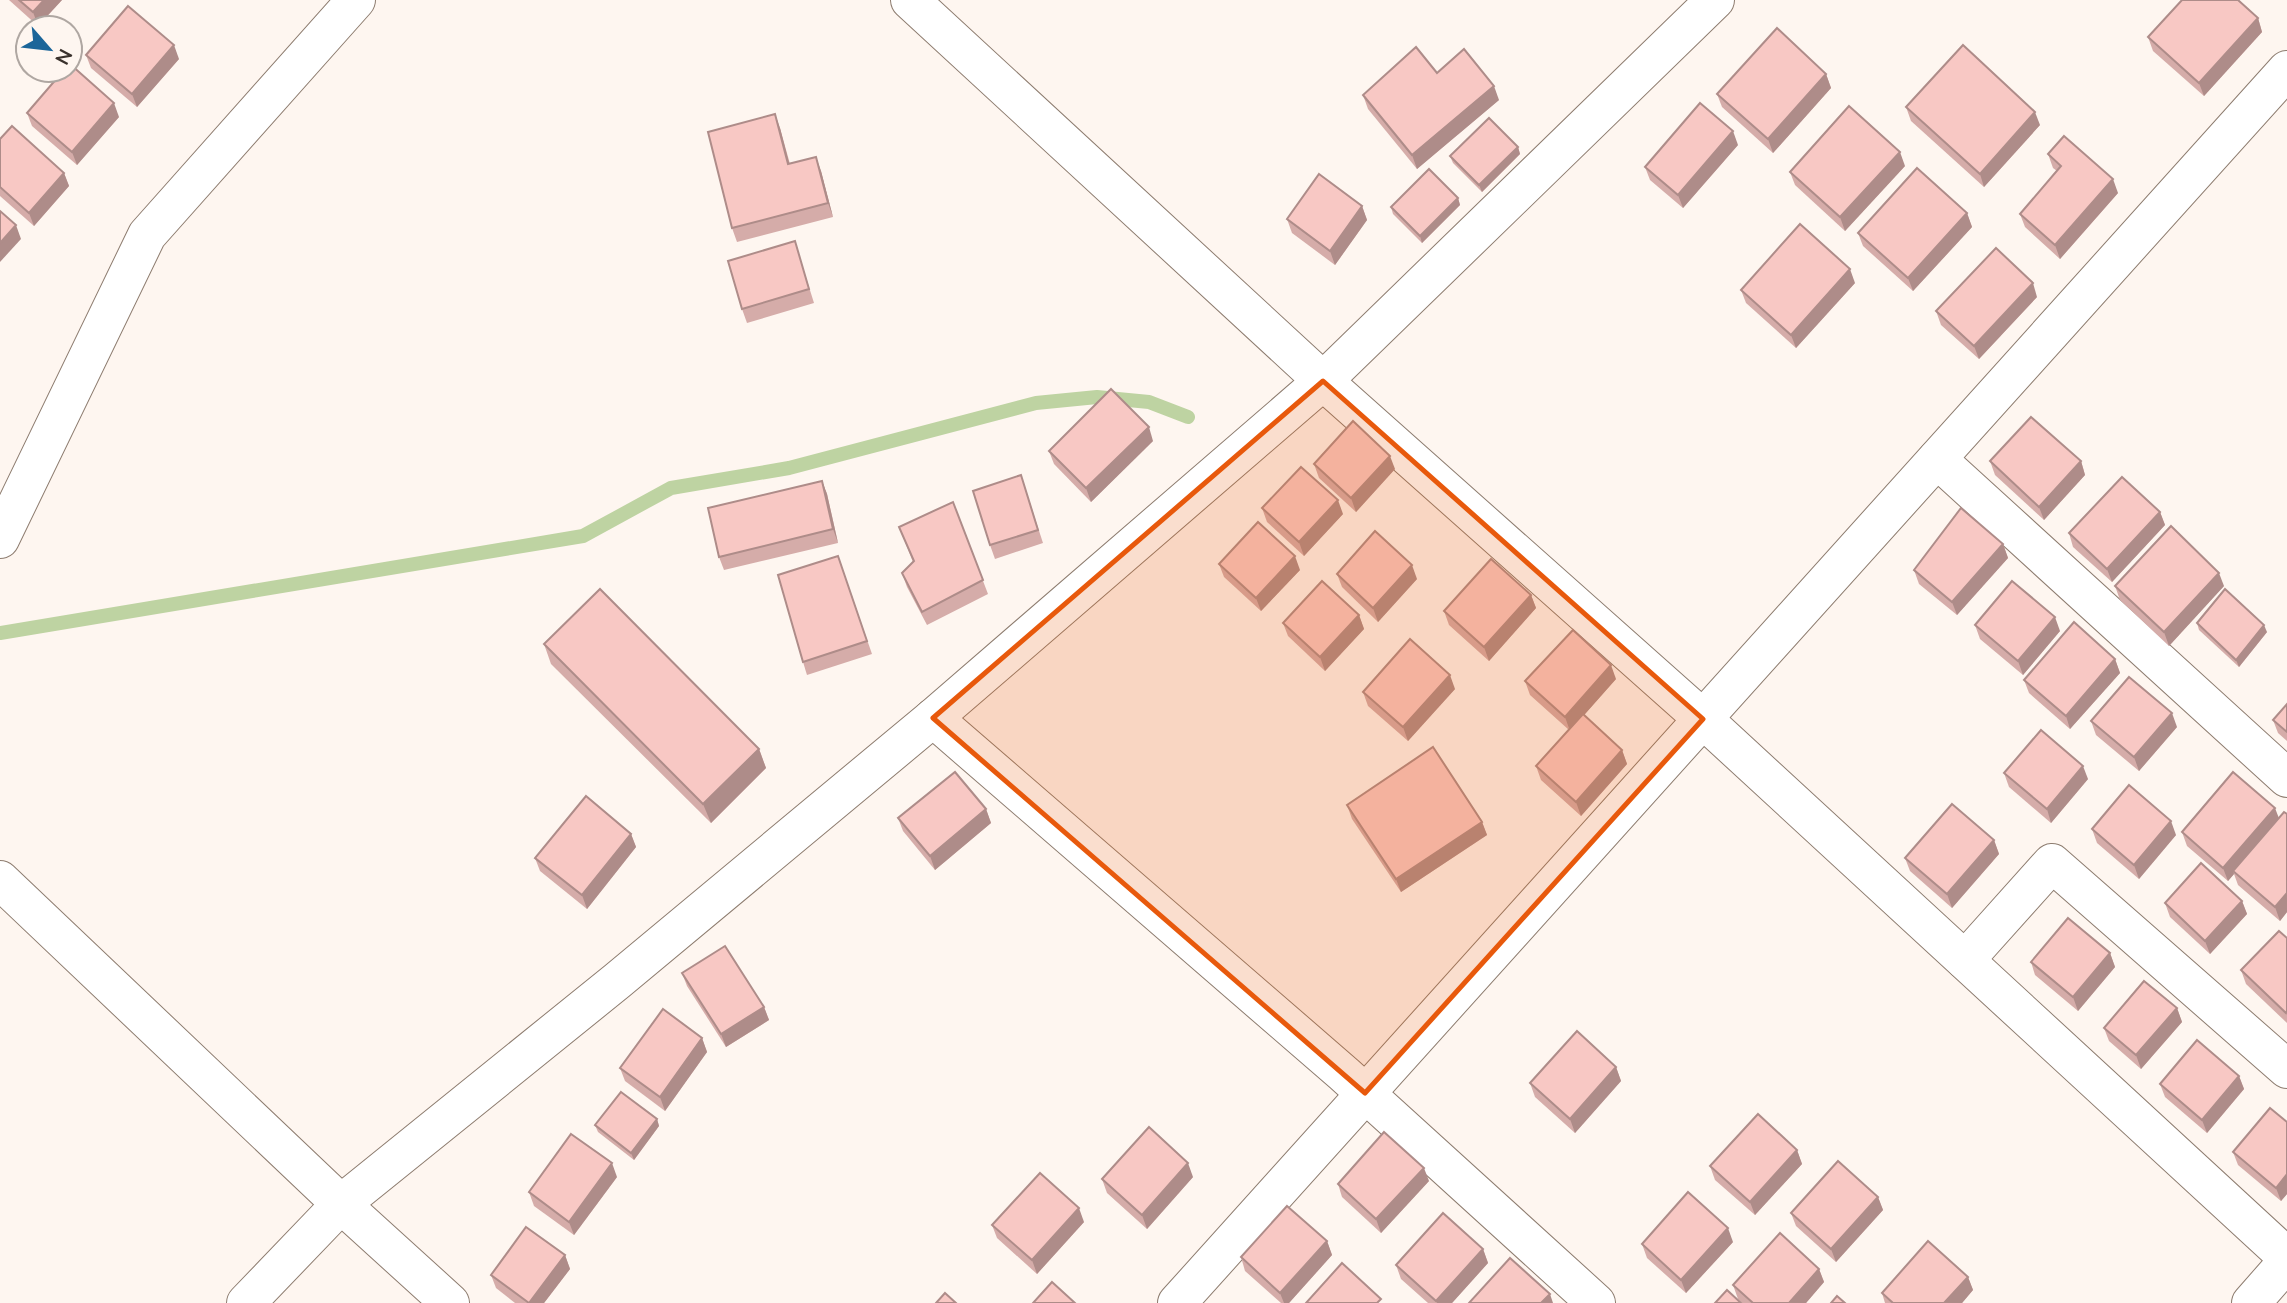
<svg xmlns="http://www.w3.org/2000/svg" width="2287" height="1303" font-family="'Nunito Sans',sans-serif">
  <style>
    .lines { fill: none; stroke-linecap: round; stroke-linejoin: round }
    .stream { stroke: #bed3a2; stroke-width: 14 }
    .minor-casing { stroke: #8d7c6f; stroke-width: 40 }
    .minor { stroke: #fff; stroke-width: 38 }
    .wall { fill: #d5aca9 }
    .shaded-wall { fill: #ae8c89 }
    .building { fill: #f8c8c4; stroke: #ae8c89; stroke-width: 2 }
    .marked { fill: #e8590c; fill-opacity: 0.2; stroke: #e8590c; stroke-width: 5; stroke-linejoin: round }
  </style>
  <rect width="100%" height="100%" fill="#fef6f0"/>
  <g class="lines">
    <path class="stream" d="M0,633l583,-97 88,-48 118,-20 247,-65 61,-6 52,5 39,15"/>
    <g class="minor-casing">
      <g id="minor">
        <path d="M910,0l413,381 380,338 584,538"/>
        <path d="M1937,459l350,319"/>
        <path d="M0,539l147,-304 209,-235"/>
        <path d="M933,718l411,356 252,229"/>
        <path d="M0,880l341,324 109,99"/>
        <path d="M1965,960l87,-97 235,206"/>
        <path d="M246,1303l95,-99 276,-223 316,-263 390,-337 392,-381"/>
        <path d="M1177,1303l1110,-1233"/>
        <path d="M2251,1303l36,-41"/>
      </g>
    </g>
    <use href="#minor" class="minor"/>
  </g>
  <g class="wall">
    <path d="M9,0h53l-24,26z"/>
    <path d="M2258,18l4,14 -58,64 -51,-45 -5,-14z"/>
    <path d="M86,55l93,4 -42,48 -46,-39z"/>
    <path d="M1437,73l62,27 -82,69 -49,-60 -5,-14z"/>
    <path d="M1826,74l5,14 -58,65 -51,-46 -5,-13z"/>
    <path d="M1906,107l134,18 -56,62 -73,-66z"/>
    <path d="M27,113l92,4 -42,48 -45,-39z"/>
    <path d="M780,128l10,36 31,7 12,46 -96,25 -5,-14z"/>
    <path d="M0,139l64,34 5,13 -35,40 -34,-30z"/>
    <path d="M1738,145l-55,63 -33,-28 -5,-13z"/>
    <path d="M1518,147l2,7 -38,38 -29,-29 -3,-7z"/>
    <path d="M2048,154l70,39 -58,66 -35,-32 -5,-13 37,-43 -4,-3z"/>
    <path d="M1905,166l-60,65 -50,-46 -5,-13z"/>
    <path d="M1458,198l2,7 -38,38 -29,-29 -2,-7z"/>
    <path d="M1362,206l5,14 -32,45 -43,-32 -5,-14z"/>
    <path d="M1967,213l5,14 -59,64 -50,-45 -5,-13z"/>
    <path d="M799,255l15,48 -67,20 -5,-14z"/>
    <path d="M1855,283l-59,65 -50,-45 -5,-13z"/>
    <path d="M2037,297l-58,62 -38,-34 -5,-14z"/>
    <path d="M1153,441l-62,61 -37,-38 -5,-13z"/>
    <path d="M1990,461h91l4,14 -41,45 -49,-45z"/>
    <path d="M1314,464l81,5 -39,43 -37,-34z"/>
    <path d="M1021,475l22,68 -48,16 -5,-14z"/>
    <path d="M822,481l5,13 11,49 -114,27 -5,-13z"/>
    <path d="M953,502l35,92 -61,31 -20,-38 -5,-14 11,-11 -14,-35z"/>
    <path d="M1262,508l81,6 -39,42 -37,-34z"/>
    <path d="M2160,512l5,13 -53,57 -39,-35 -4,-14z"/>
    <path d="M2003,544l5,14 -51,57 -38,-31 -5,-14z"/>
    <path d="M838,556l34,98 -65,21 -4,-13z"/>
    <path d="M1219,564l81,6 -39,41 -37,-34z"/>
    <path d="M1337,574l80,5 -39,43 -36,-35z"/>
    <path d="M2115,586h109l-55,60 -49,-46z"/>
    <path d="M1531,595l5,13 -47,53 -40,-36 -5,-14z"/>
    <path d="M1359,615l5,14 -39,42 -37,-35 -5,-13z"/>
    <path d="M2197,623l70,9 -28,35 -40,-37z"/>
    <path d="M1975,625l85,6 -37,44 -43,-36z"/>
    <path d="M544,644l215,105 7,19 -55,55 -160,-159z"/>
    <path d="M2115,659l5,14 -50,56 -41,-36 -5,-13z"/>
    <path d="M1616,679l-32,36 38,35 5,14 -46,52 -40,-36 -5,-14 33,-36 -39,-35 -5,-14z"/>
    <path d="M1455,689l-47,52 -40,-35 -5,-14z"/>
    <path d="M2287,704v37l-9,-8 -5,-13z"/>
    <path d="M2091,721l86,6 -38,44 -43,-36z"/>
    <path d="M2004,773l84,6 -37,44 -42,-36z"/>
    <path d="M1347,805l135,17 5,13 -86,57 -49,-73z"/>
    <path d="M986,809l5,14 -56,47 -32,-39 -5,-13z"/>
    <path d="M2287,814v98l-7,9 -42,-36 -4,-11 -6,7 -41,-35 -5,-14 97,-14z"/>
    <path d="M2092,829l84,6 -37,44 -42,-36z"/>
    <path d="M631,834l5,13 -49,62 -47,-38 -5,-13z"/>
    <path d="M1994,840l5,14 -47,54 -42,-37 -5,-13z"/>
    <path d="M2242,901l5,13 -37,40 -40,-37 -5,-14z"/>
    <path d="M2287,938v85l-41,-39 -5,-14z"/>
    <path d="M2110,953l5,14 -37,44 -43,-36 -4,-13z"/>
    <path d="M682,973l82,34 5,13 -43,27 -39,-61z"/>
    <path d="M2177,1008l5,14 -41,47 -32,-28 -5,-13z"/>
    <path d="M702,1038l5,14 -42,59 -40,-30 -5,-13z"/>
    <path d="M1616,1067l5,14 -46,52 -40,-36 -5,-14z"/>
    <path d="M2239,1076l5,13 -37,44 -42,-36 -5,-13z"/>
    <path d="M657,1119l2,7 -25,34 -36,-28 -3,-7z"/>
    <path d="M2287,1122v72l-6,7 -43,-36 -5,-13z"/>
    <path d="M1797,1150l5,14 -47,51 -40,-35 -5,-14z"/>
    <path d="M617,1177l-43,58 -40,-29 -5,-14z"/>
    <path d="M1193,1177l-46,52 -40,-36 -5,-14z"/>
    <path d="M1429,1181l-48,52 -39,-36 -4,-13z"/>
    <path d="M1878,1197l5,13 -47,52 -40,-36 -5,-13z"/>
    <path d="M1084,1222l-47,52 -40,-36 -5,-13z"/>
    <path d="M1327,1241l5,14 -43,48h-8l-36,-32 -4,-14z"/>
    <path d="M1733,1242l-47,51 -39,-35 -5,-14z"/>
    <path d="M1483,1249l5,14 -36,40h-24l-27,-24 -5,-14z"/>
    <path d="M565,1255l5,14 -26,34h-29l-19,-15 -5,-13z"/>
    <path d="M1819,1269l5,13 -18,21h-64l-4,-4 -5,-14z"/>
    <path d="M1968,1277l5,13 -11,13h-77l-3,-10z"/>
  </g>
  <g class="shaded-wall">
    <path d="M44,0h18l-24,26 -5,-14z"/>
    <path d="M2258,18l4,14 -58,64 -5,-13z"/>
    <path d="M174,45l5,14 -42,48 -5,-13z"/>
    <path d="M1826,74l5,14 -58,65 -5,-14z"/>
    <path d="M1494,86l5,14 -82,69 -5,-14z"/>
    <path d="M114,103l5,14 -42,48 -5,-13z"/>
    <path d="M2035,112l5,13 -56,62 -4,-13z"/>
    <path d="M775,114l5,14 13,50 -5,-14z"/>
    <path d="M1733,131l5,14 -55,63 -5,-13z"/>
    <path d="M1518,147l2,7 -38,38 -3,-7z"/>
    <path d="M1900,152l5,14 -60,65 -5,-14z"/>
    <path d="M816,157l5,14 12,46 -5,-14z"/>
    <path d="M64,173l5,13 -35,40 -5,-13z"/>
    <path d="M2113,179l5,14 -58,66 -5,-14z"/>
    <path d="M1458,198l2,7 -38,38 -2,-7z"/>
    <path d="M1362,206l5,14 -32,45 -5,-14z"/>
    <path d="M1967,213l5,14 -59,64 -5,-13z"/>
    <path d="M16,225l5,14 -21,23v-19z"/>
    <path d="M1850,269l5,14 -59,65 -5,-13z"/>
    <path d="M2033,283l4,14 -58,62 -5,-13z"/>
    <path d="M1149,427l4,14 -62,61 -5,-14z"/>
    <path d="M1390,456l5,13 -39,43 -5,-14z"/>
    <path d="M2081,461l4,14 -41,45 -5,-13z"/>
    <path d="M822,481l5,13 11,49 -5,-14z"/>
    <path d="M1338,500l5,14 -39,42 -5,-14z"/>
    <path d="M2160,512l5,13 -53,57 -5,-13z"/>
    <path d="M2003,544l5,14 -51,57 -5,-13z"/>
    <path d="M1295,556l5,14 -39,41 -5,-13z"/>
    <path d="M1412,565l5,14 -39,43 -5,-14z"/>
    <path d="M2219,573l5,13 -55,60 -5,-14z"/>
    <path d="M1531,595l5,13 -47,53 -5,-14z"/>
    <path d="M1359,615l5,14 -39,42 -5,-14z"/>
    <path d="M2055,617l5,14 -37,44 -5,-14z"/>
    <path d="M2264,625l3,7 -28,35 -3,-7z"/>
    <path d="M2115,659l5,14 -50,56 -4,-13z"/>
    <path d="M1611,665l5,14 -46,52 -5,-14z"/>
    <path d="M1450,675l5,14 -47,52 -5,-14z"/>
    <path d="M2172,713l5,14 -38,44 -5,-14z"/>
    <path d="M759,749l7,19 -55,55 -8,-19z"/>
    <path d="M1622,750l5,14 -46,52 -5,-14z"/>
    <path d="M2083,766l5,13 -37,44 -4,-14z"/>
    <path d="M2275,808l5,13 -47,50 1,3 -6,7 -5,-13z"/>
    <path d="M986,809l5,14 -56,47 -5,-14z"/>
    <path d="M2171,821l5,14 -37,44 -5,-14z"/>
    <path d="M1482,822l5,13 -86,57 -5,-13z"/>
    <path d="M631,834l5,13 -49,62 -5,-14z"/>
    <path d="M1994,840l5,14 -47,54 -5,-14z"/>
    <path d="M2287,893v19l-7,9 -5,-14z"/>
    <path d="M2242,901l5,13 -37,40 -5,-13z"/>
    <path d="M2110,953l5,14 -37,44 -5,-14z"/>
    <path d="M764,1007l5,13 -43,27 -5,-13z"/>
    <path d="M2177,1008l5,14 -41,47 -5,-14z"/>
    <path d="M702,1038l5,14 -42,59 -5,-14z"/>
    <path d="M1616,1067l5,14 -46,52 -5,-14z"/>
    <path d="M2239,1076l5,13 -37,44 -5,-13z"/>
    <path d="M657,1119l2,7 -25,34 -3,-7z"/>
    <path d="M1797,1150l5,14 -47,51 -5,-13z"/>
    <path d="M612,1163l5,14 -43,58 -5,-13z"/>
    <path d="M1188,1163l5,14 -46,52 -5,-14z"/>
    <path d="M1424,1168l5,13 -48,52 -5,-14z"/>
    <path d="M2287,1174v20l-6,7 -5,-13z"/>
    <path d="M1878,1197l5,13 -47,52 -5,-13z"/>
    <path d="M1079,1208l5,14 -47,52 -5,-14z"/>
    <path d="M1728,1228l5,14 -47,51 -5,-13z"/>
    <path d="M1327,1241l5,14 -43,48h-5l-4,-10z"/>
    <path d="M1483,1249l5,14 -36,40h-15l-1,-2z"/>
    <path d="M565,1255l5,14 -26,34h-15z"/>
    <path d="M1819,1269l5,13 -18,21h-17z"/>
    <path d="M1968,1277l5,13 -11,13h-18z"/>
    <path d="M1550,1294l3,9h-12z"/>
  </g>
  <g class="building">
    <path d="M19,0h25l-11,12z"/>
    <path d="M2182,0h56l20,18 -59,65 -51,-46z"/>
    <path d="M128,6l46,39 -42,49 -46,-39z"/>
    <path d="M1777,28l49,46 -58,65 -51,-45z"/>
    <path d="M1963,45l72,67 -55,62 -74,-67z"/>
    <path d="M1416,47l21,26 27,-24 30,37 -82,69 -49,-60z"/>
    <path d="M70,64l44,39 -42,49 -45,-39 37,-43h6z"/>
    <path d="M1700,103l33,28 -55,64 -33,-28z"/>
    <path d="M1849,106l51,46 -60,65 -50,-45z"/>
    <path d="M775,114l13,50 28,-7 12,46 -96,25 -24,-96z"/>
    <path d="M1489,118l29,29 -39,38 -29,-29z"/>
    <path d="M12,126l52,47 -35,40 -29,-26v-48z"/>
    <path d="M2064,136l49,43 -58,66 -35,-31 41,-48 -13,-12z"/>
    <path d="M1917,168l50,45 -59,65 -50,-45z"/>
    <path d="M1429,169l29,29 -38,38 -29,-29z"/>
    <path d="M1319,174l43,32 -32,45 -43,-32z"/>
    <path d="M0,211l16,14 -16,18z"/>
    <path d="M1800,224l50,45 -59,66 -50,-45z"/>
    <path d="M795,241l14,48 -67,20 -14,-48z"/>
    <path d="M1996,248l37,35 -59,63 -38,-35z"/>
    <path d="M1111,389l38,38 -63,61 -37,-37z"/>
    <path d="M2031,417l50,44 -42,46 -49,-46z"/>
    <path d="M1353,421l37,35 -39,42 -37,-34z"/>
    <path d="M1301,467l37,33 -39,42 -37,-34z"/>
    <path d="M1021,475l17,55 -48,15 -17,-54z"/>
    <path d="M2122,477l38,35 -53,57 -38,-36z"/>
    <path d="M822,481l11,48 -114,28 -11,-49z"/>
    <path d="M953,502l30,78 -61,32 -20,-39 12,-12 -15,-34z"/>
    <path d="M1961,508l42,36 -51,58 -38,-32z"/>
    <path d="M1258,522l37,34 -39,42 -37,-34z"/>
    <path d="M2171,526l48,47 -55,59 -49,-46z"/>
    <path d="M1375,531l37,34 -39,43 -36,-34z"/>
    <path d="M838,556l29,85 -64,21 -25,-87z"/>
    <path d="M1491,559l40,36 -47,52 -40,-36z"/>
    <path d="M1322,581l37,34 -39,42 -37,-34z"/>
    <path d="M2012,581l43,36 -37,44 -43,-36z"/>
    <path d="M600,589l159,160 -56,55 -159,-160z"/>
    <path d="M2225,589l39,36 -28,35 -39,-37z"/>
    <path d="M2074,622l41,37 -49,57 -42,-36z"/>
    <path d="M1573,630l38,35 -46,52 -40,-36z"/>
    <path d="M1410,639l40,36 -47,52 -40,-35z"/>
    <path d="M2129,677l43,36 -38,44 -43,-36z"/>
    <path d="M2287,704v28l-14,-12z"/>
    <path d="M1583,714l39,36 -46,52 -40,-36z"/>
    <path d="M2041,730l42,36 -36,43 -43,-36z"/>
    <path d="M1433,747l49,75 -86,57 -49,-74z"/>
    <path d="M955,772l31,37 -56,47 -32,-38z"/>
    <path d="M2233,772l42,36 -52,60 -41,-36z"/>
    <path d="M2129,785l42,36 -37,44 -42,-36z"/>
    <path d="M586,796l45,38 -49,61 -47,-37z"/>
    <path d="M1952,804l42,36 -47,54 -42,-36z"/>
    <path d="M2284,812l3,2v79l-12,14 -42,-36z"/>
    <path d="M2201,863l41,38 -37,40 -40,-38z"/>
    <path d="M2068,918l42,35 -37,44 -42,-35z"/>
    <path d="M2279,931l8,7v73l-1,2 -45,-43z"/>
    <path d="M725,946l39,61 -43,27 -39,-61z"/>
    <path d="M2144,981l33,27 -41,47 -32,-27z"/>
    <path d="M663,1009l39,29 -42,59 -40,-29z"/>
    <path d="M1577,1031l39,36 -46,52 -40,-36z"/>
    <path d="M2197,1040l42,36 -37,44 -42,-36z"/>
    <path d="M621,1092l36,27 -26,34 -36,-28z"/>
    <path d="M2270,1108l17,14v52l-11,14 -43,-36z"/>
    <path d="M1758,1114l39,36 -47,52 -40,-36z"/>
    <path d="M1149,1127l39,36 -46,52 -40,-36z"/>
    <path d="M1384,1132l40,36 -48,51 -38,-35z"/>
    <path d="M571,1134l41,29 -43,59 -40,-30z"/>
    <path d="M1838,1161l40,36 -47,52 -40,-36z"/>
    <path d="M1040,1173l39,35 -47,52 -40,-35z"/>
    <path d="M1688,1192l40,36 -47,52 -39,-36z"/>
    <path d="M1287,1206l40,35 -47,52 -39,-36z"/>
    <path d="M1443,1213l40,36 -47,52 -40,-36z"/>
    <path d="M526,1227l39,28 -36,48 -38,-28z"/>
    <path d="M1780,1233l39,36 -30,34h-36l-20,-18z"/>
    <path d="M1928,1241l40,36 -24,26h-51l-11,-10z"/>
    <path d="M1510,1258l40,36 -9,9h-72z"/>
    <path d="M1342,1263l39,36 -4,4h-71z"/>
    <path d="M1052,1282l23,21h-42z"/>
    <path d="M1727,1290l14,13h-26z"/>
    <path d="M945,1293l11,10h-20z"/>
    <path d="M1837,1296l8,7h-14z"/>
  </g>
  <path class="marked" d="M1323,381l380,338 -338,374 -432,-375z"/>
  <g transform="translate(49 49) rotate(118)"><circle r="33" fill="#fef6f0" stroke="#afa7a2" stroke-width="2"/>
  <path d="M0-5L12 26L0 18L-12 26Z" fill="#1b6599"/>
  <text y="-10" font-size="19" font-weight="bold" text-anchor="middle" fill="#39312c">N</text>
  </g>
</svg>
